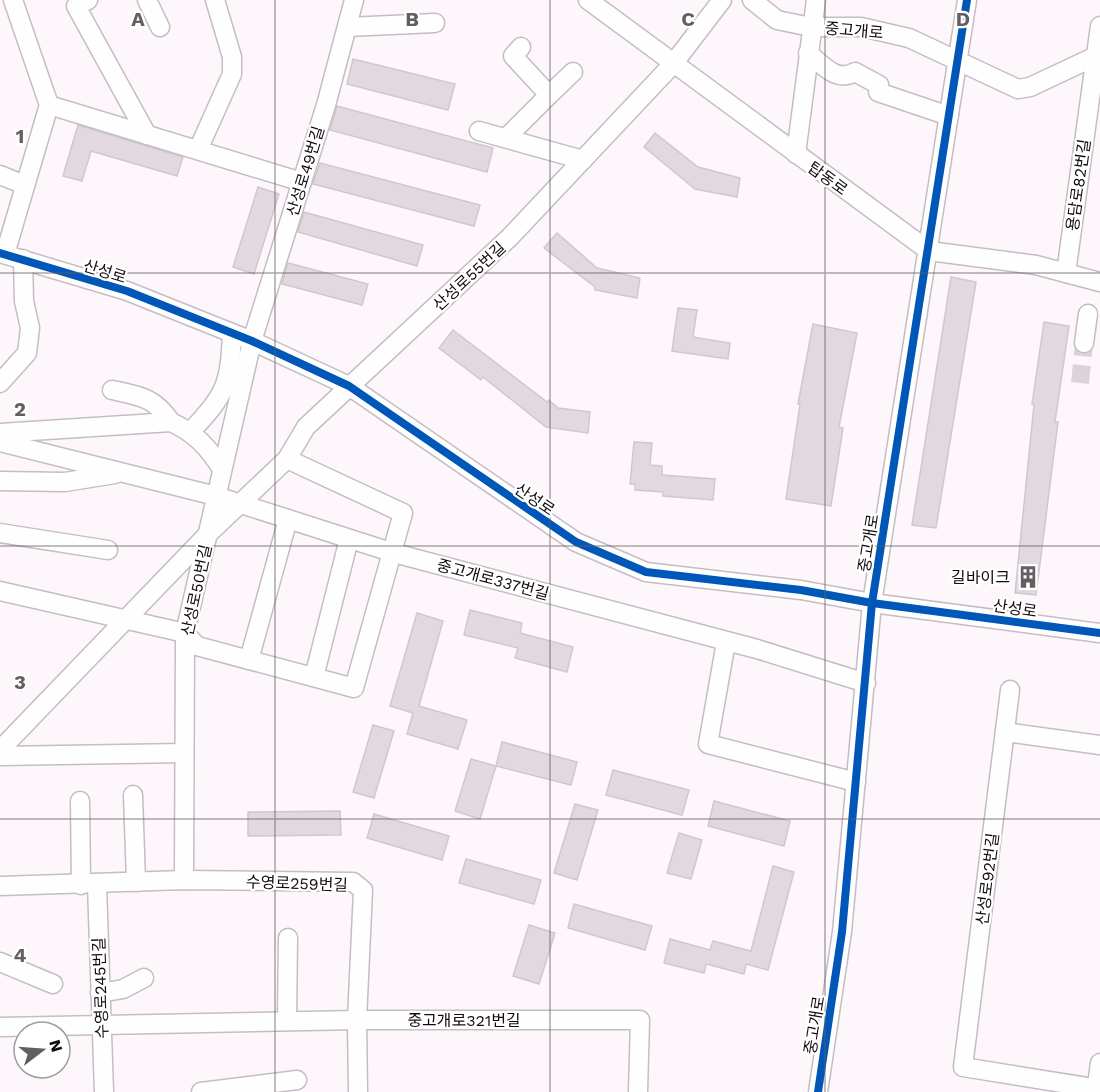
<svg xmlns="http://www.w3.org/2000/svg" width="1100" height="1092" font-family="'Work Sans','Noto Sans KR',sans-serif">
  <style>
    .building { fill: #e1d9df; stroke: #cfc8ce; stroke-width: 1.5 }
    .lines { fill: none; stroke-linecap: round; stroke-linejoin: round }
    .minor-tunnel { stroke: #dad4d9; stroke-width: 18; stroke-dasharray: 18 9; stroke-linecap: butt }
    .minor-casing { stroke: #c4bdc3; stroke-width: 21 }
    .minor { stroke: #fffeff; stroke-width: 18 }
    .cycleway-casing { stroke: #fff; stroke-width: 11 }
    .cycleway { stroke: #0057b8; stroke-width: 8 }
    .grid { fill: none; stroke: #645e63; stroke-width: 1.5; stroke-opacity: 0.55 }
    .labels { text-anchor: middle; stroke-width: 4.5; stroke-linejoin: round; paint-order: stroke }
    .street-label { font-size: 16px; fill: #120b11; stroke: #fff }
    .poi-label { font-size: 16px; fill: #120b11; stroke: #fff; text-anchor: end }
    .grid-label { font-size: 20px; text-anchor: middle; font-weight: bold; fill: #645e63; stroke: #fff; stroke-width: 4.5; stroke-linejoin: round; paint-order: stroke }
  </style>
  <rect width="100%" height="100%" fill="#fdf7fc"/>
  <g class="building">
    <path d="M353,59l102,25 -7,26 -101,-26z"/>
    <path d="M337,106l156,42 -6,24 -157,-42z"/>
    <path d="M78,125l105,32 -6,19 -86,-25 -9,30 -19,-5z"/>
    <path d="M655,133l43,34 42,11 -3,19 -42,-8 -51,-42z"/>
    <path d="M320,163l160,42 -6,21 -161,-42z"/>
    <path d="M258,187l21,7 -25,80 -21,-7z"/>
    <path d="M304,212l119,33 -6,21 -119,-34z"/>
    <path d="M557,233l40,35 43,10 -3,20 -42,-8v-3l-51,-39z"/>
    <path d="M288,263l80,21 -6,21 -80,-21z"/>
    <path d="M951,277l25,5 -40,246 -24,-3z"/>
    <path d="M678,308l19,2 -4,27 37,6 -2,16 -56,-8z"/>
    <path d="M1044,322l25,4 -14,96h3l-22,173 -21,-2 19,-188 -2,-1z"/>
    <path d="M813,324l44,9 -18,94 4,1 -12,78 -45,-7 14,-95h-2z"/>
    <path d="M453,330l94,72 2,-2 9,8 32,4 -2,21 -42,-6 -63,-50 -2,3 -42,-32z"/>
    <path d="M634,442l18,1 -2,22 12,1v9l53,4 -2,21 -50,-4v-4l-28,-2v-6h-5z"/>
    <path d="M470,610l52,13 -2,10 53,14 -6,25 -52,-14 3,-10 -54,-13z"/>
    <path d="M417,613l26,8 -24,85 48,14 -9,29 -51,-15 6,-21 -23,-7z"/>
    <path d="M373,725l21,6 -20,67 -21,-6z"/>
    <path d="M502,742l75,20 -6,23 -75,-19z"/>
    <path d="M471,759l25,7 -16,53 -25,-8z"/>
    <path d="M613,770l76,20 -7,25 -76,-20z"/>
    <path d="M714,801l76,20 -6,25 -76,-20z"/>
    <path d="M575,804l23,6 -21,70 -23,-7z"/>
    <path d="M340,811l1,24 -93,1v-24z"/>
    <path d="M374,814l75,22 -7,24 -75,-22z"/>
    <path d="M679,833l23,7 -11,39 -24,-6z"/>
    <path d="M466,859l75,21 -7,24 -75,-21z"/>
    <path d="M773,866l21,6 -26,98 -22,-6 -2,10 -38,-10 -2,9 -40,-10 6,-24 40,11 3,-9 38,10z"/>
    <path d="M574,904l78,22 -7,24 -77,-22z"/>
    <path d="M529,925l26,8 -16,51 -26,-8z"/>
  </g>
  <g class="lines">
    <path class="minor-tunnel" d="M1080,383l4,-40"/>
    <g class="minor-casing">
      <g id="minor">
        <path d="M88,0l-12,6 71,129"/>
        <path d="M147,0l13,27"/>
        <path d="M588,0l341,251 107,14 64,17"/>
        <path d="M752,0l25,20 34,7h50l48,11 109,51 12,-2 66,-31"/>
        <path d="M347,27l88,-4"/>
        <path d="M808,53c15,12 28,30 47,19l24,13 -1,7 71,24"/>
        <path d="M549,95l24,-23"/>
        <path d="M49,105l253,77"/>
        <path d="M479,131l104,29"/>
        <path d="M506,138l43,-43 -36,-39 8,-9"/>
        <path d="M198,150l34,-76v-17l-17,-57"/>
        <path d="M796,154l20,-154"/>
        <path d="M0,175l25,10"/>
        <path d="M0,253l127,38 125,50 97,45 227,156 70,30 155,18 71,13 228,30"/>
        <path d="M5,254l44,-149 -36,-105"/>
        <path d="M1066,273l34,-247"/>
        <path d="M1084,343l4,-29"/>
        <path d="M0,383l27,-30 3,-25 -6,-27 -1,-42"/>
        <path d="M112,390c28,6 42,7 59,32"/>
        <path d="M191,431c35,-36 39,-48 41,-98"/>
        <path d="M0,433l171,-11c24,11 37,25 51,47"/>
        <path d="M0,442l216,54 178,57 363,96 109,34"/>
        <path d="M0,481l65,1 50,-8"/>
        <path d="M0,533l108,17"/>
        <path d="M0,591l185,42 12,13 157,42 49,-175 -116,-54"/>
        <path d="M726,642l-18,102 148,38"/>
        <path d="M249,660l39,-141"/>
        <path d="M314,677l35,-138"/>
        <path d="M1010,690l-47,377 137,22"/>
        <path d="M1005,732l95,13"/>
        <path d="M0,750l207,-215 80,-76 19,-32 204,-190 163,-173 49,-64"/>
        <path d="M0,756l184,-3"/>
        <path d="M133,795l3,87"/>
        <path d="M80,801l1,84"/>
        <path d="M184,880l1,-247 67,-292 74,-236 28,-105"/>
        <path d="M97,885l7,207"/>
        <path d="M0,886l184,-6 169,2 10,8 -6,130 1,72"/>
        <path d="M0,962l53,22"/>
        <path d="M100,993l23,-4 21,-11"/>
        <path d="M287,1021l1,-83"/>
        <path d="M0,1027l357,-7h283l-2,72"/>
        <path d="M201,1092l96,-12"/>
        <path d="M818,1092l24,-160 30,-329 95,-603"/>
        <path d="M1096,1092l4,-29"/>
      </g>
    </g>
    <use href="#minor" class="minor"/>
    <g class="cycleway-casing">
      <g id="cycleway">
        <path d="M0,253l127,38 125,50 97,45 227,156 70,30 155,18 71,13 228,30"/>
        <path d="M818,1092l24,-160 30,-329 95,-603"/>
      </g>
    </g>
    <use href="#cycleway" class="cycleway"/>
  </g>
  <path class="grid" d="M275,0v1092M550,0v1092M825,0v1092M0,273h1100M0,546h1100M0,819h1100"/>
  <defs>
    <g id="building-bare" transform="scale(1.8)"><path d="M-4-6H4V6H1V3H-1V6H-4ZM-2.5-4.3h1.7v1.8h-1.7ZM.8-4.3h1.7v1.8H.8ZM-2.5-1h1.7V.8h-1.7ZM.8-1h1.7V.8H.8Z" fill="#645e63" stroke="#fff" stroke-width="2.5" paint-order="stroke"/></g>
  </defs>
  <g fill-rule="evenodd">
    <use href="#building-bare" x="1028" y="577"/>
  </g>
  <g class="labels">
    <g class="street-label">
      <text transform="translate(854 30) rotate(5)" y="6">중고개로</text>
      <text transform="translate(305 171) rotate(-73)" y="6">산성로49번길</text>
      <text transform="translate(828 178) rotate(36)" y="6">탑동로</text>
      <text transform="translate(1078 185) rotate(-82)" y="6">용담로82번길</text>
      <text transform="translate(105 271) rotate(17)" y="6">산성로</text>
      <text transform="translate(469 276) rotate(-43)" y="6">산성로55번길</text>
      <text transform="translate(535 499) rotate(34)" y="6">산성로</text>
      <text transform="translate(868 543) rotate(-81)" y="6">중고개로</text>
      <text transform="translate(493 579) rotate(15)" y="6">중고개로337번길</text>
      <text transform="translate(196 590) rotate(-78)" y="6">산성로50번길</text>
      <text transform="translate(1015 608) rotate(8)" y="6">산성로</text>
      <text transform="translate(987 879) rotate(-83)" y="6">산성로92번길</text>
      <text transform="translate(297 883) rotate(2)" y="6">수영로259번길</text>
      <text transform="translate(100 988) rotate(-92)" y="6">수영로245번길</text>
      <text x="464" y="1026">중고개로321번길</text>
      <text transform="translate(814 1025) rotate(-81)" y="6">중고개로</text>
    </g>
    <g class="poi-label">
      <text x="1010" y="583">길바이크</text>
    </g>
  </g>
  <g class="grid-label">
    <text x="138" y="26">A</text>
    <text x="412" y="26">B</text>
    <text x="688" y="26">C</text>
    <text x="963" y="26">D</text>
    <text x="20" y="143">1</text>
    <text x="20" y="416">2</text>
    <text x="20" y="689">3</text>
    <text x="20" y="962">4</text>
  </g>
  <g transform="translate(42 1050) rotate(73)"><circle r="28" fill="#ffffff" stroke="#a09da0" stroke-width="1.5"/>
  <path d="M0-4.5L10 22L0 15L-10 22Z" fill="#645e63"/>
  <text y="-9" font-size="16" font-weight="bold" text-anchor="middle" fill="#120b11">N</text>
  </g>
</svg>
